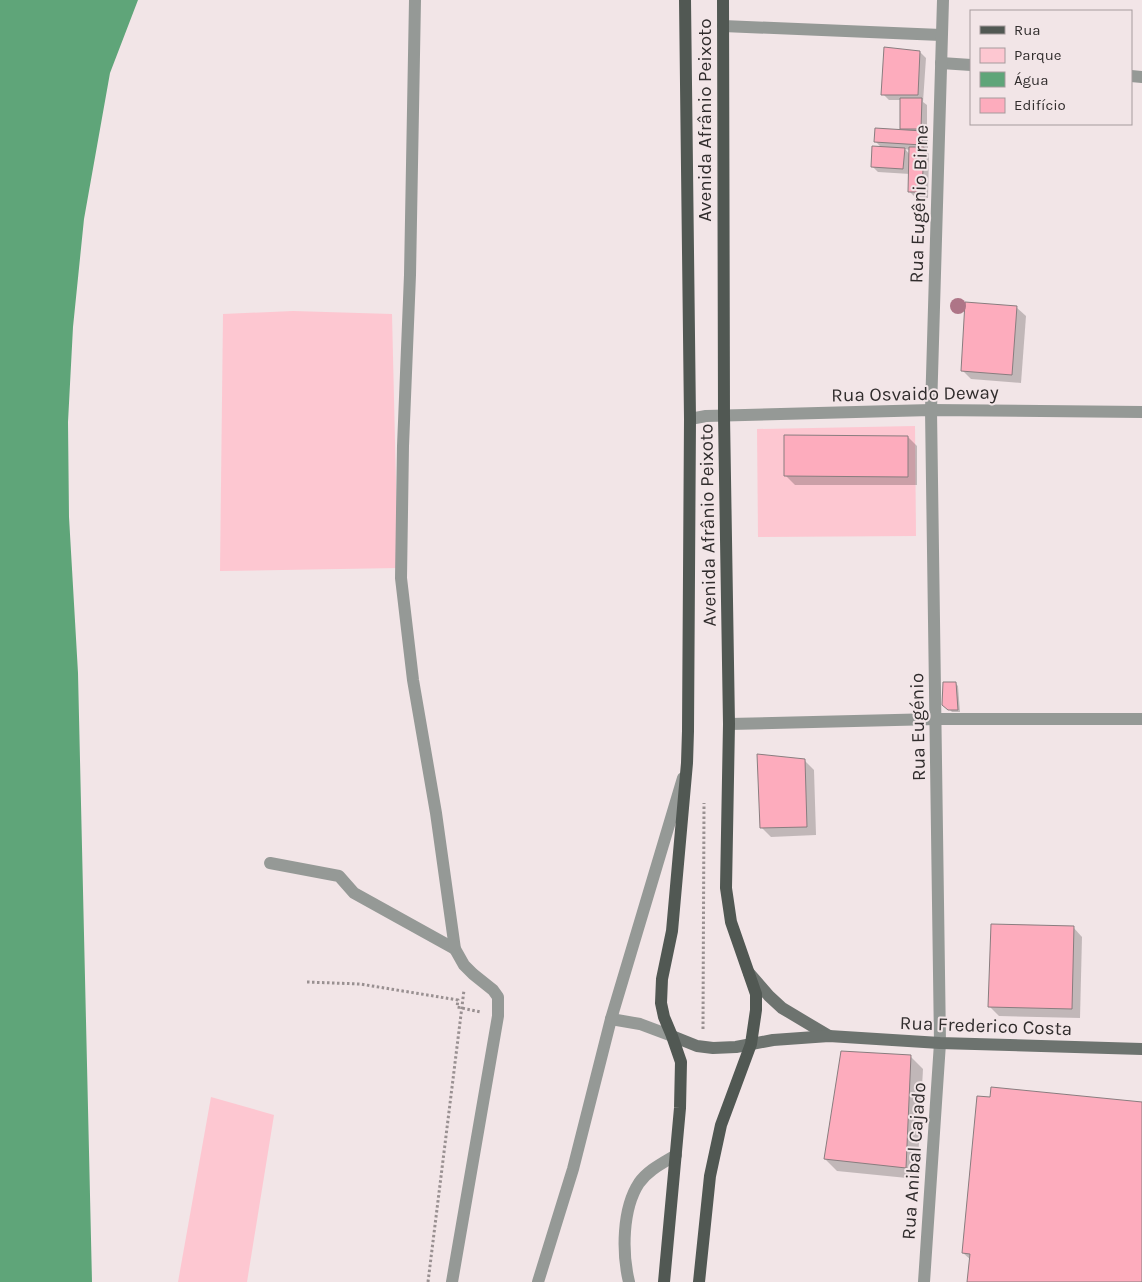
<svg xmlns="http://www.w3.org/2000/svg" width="1142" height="1282" font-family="Karla,sans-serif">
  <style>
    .green { fill: #fdc7d1 }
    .water { fill: #5fa579 }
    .shadow { fill: #0003; fill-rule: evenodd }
    .building { fill: #fdacbd; stroke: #897d7f }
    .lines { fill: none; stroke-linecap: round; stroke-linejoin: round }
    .path { stroke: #999091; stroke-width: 3; stroke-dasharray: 2.5 2.5; stroke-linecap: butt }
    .service { stroke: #959996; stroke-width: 12 }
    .minor { stroke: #959996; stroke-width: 12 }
    .secondary { stroke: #6d736f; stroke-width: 12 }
    .primary { stroke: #515853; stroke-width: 12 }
    .tree { fill: #ae7587 }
    .labels { text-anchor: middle; stroke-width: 4; stroke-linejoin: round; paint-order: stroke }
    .street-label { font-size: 19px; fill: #312d2d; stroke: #f2e5e7 }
  </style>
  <rect width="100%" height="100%" fill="#f2e5e7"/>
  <g class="green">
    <path d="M293,311l99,3 6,254 -178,3 3,-257z"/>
    <path d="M915,426l1,110 -158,1 -1,-108z"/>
    <path d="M211,1097l63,18 -27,167h-69z"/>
  </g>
  <path class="water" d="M0,0h138l-28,73 -26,146 -11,108 -5,95 1,95 9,156 14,609h-92z"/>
  <g class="shadow">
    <path d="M920,52l6,6 -3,44 4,3v29h-3l4,4v13h-3l4,3 -1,44 -13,-1 -6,-6 1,-17 -32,-2 -6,-6 10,-18 -6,-6 28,-11 -3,-3v-28h-12l-6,-6zM905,149l5,1v5z"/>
    <path d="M1016,307l10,9 -5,67 -50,-4 -9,-9z"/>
    <path d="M908,437l9,9v39h-122l-9,-9z"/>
    <path d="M955,683l3,3 2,26h-8l-8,-8z"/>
    <path d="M804,760l10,10 2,65 -45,2 -10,-10z"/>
    <path d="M1073,927l9,10 -2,81 -81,-2 -9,-9z"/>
    <path d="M911,1057l12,12 -6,110 -80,-8 -12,-12z"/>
    <path d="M1142,1103v179h-173l2,-22 -8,-7z"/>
  </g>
  <g class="building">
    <path d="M884,47l36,4 -2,44h-37z"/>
    <path d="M900,98h22l-1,31h-21z"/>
    <path d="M875,128l48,3 -1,14 -48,-3z"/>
    <path d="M872,146l33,2 -2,21 -32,-2z"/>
    <path d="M909,147h15l-2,45h-14z"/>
    <path d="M965,302l52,4 -5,69 -51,-4z"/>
    <path d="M784,435l124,1v41l-124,-1z"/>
    <path d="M943,682h13l2,28h-10l-6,-5z"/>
    <path d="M757,754l48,5 2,68 -47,1z"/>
    <path d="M991,924l83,2 -2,83 -84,-2z"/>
    <path d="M841,1051l70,4 -5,113 -82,-9z"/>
    <path d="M991,1087l151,15v180h-175l3,-28 -8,-1 15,-157 13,1z"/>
  </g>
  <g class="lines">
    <g class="path">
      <path d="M307,982l53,2 98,16 -1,7 24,5"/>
      <path d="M703,1029l1,-226"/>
      <path d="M428,1282l36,-292"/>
    </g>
    <g class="service">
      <path d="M270,863l69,13 15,17 101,56"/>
      <path d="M629,1282c-7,-29 -7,-73 10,-99 9,-13 24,-20 37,-28"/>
    </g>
    <g class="minor">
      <path d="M415,0l-5,275 -7,171 -2,132 12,102 23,133 19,136 9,16 9,9 20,16 5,7v19l-46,266"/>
      <path d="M723,26l218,9"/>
      <path d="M941,63l30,2"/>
      <path d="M1131,76l11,1"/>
      <path d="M690,419l16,-3 225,-6 211,2"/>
      <path d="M729,724l207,-5h206"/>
      <path d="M611,1019l29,5 32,12"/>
      <path d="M538,1282l35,-113 38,-150 72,-241"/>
      <path d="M924,1282l16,-239 -9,-633 12,-410"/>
    </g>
    <g class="secondary">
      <path d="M749,973l20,23 13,12 47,28"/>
      <path d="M672,1036l25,10 16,2 23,-1 37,-7 56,-4 111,7 202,6"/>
    </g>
    <g class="primary">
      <path d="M664,1282l16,-174 1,-46 -9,-26 -8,-19 -3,-14 1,-24 10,-48 15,-168 1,-32 2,-312 -5,-419"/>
      <path d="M699,1282l11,-106 11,-51 30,-81 5,-34v-16l-25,-72 -5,-34 3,-164 -5,-308 -1,-416"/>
    </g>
  </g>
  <circle class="tree" cx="958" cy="306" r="8"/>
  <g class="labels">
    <g class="street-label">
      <text transform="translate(704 120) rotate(-90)" y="7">Avenida Afrânio Peixoto</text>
      <text transform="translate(918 204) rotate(-88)" y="7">Rua Eugênio Birne</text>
      <text transform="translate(915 393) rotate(-1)" y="7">Rua Osvaido Deway</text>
      <text transform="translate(707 525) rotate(-91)" y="7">Avenida Afrânio Peixoto</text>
      <text transform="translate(917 727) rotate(-91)" y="7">Rua Eugénio</text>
      <text transform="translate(986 1025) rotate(2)" y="7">Rua Frederico Costa</text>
      <text transform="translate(913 1161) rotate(-86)" y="7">Rua Anibal Cajado</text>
    </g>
  </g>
  <rect x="970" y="10" width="162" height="115" fill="#f2e5e7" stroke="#a59b9d"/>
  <rect x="980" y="26" width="25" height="8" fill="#515853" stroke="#a59b9d"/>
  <text x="1014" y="35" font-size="15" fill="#312d2d">Rua</text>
  <rect x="980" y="48" width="25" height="15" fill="#fdc7d1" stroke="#a59b9d"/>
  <text x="1014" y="60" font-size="15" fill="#312d2d">Parque</text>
  <rect x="980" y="72" width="25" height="15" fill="#5fa579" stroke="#a59b9d"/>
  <text x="1014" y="85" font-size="15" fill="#312d2d">Água</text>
  <rect x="980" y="98" width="25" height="15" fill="#fdacbd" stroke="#a59b9d"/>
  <text x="1014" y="110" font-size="15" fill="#312d2d">Edifício</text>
</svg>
